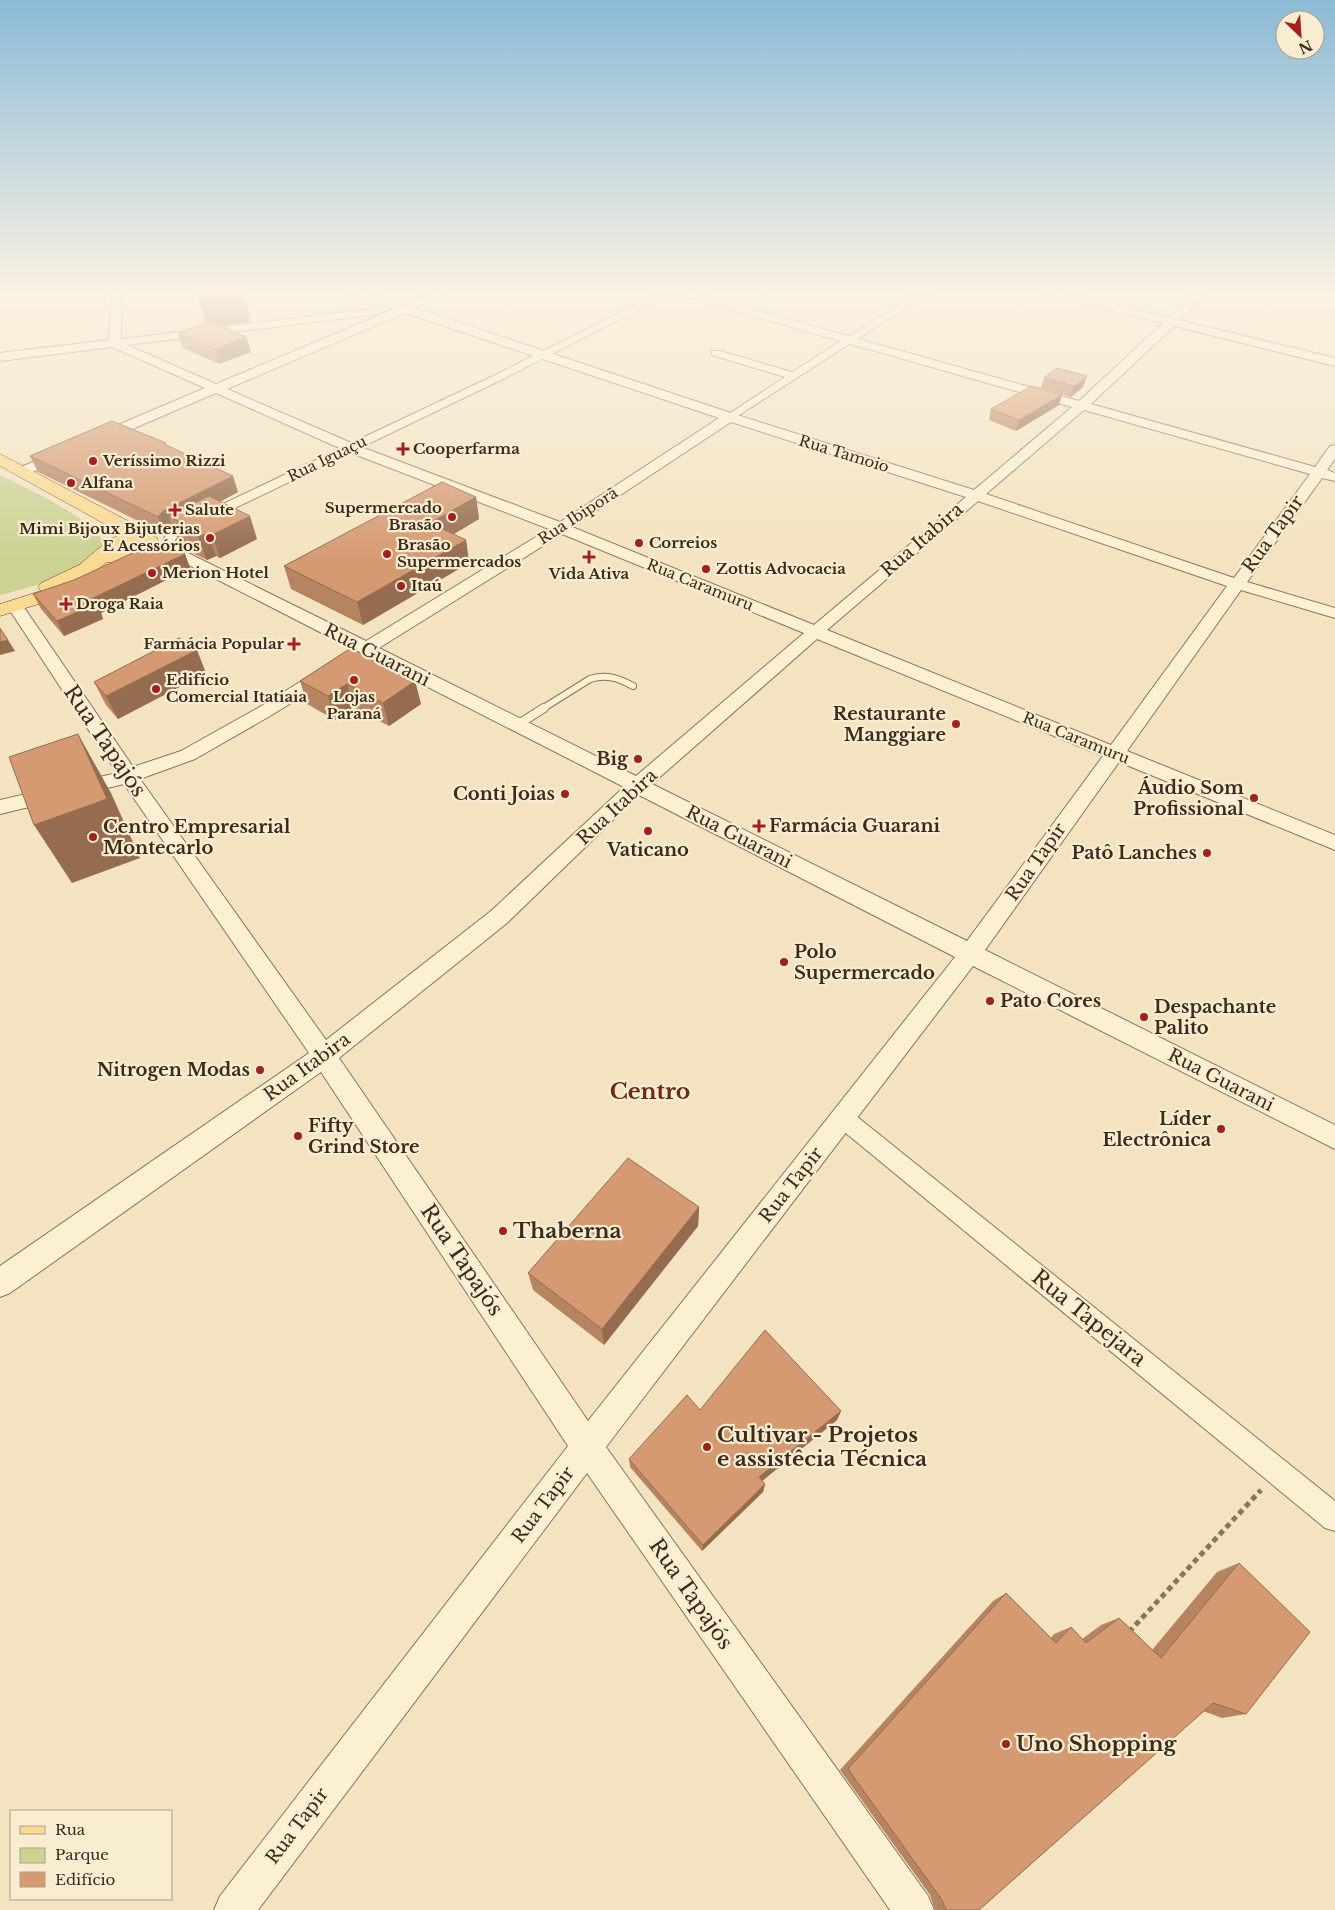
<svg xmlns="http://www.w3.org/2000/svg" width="1335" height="1910" font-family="'Libre Baskerville',serif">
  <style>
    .green { fill: #cbd293 }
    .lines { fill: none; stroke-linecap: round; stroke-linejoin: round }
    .service-far1-casing { stroke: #8e7356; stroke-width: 8 }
    .service-casing { stroke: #8e7356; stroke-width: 10 }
    .minor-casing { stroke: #8e7356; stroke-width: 2 }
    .tertiary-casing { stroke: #8e7356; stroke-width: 2 }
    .primary-casing { stroke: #5b412a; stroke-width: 1 }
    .path { stroke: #8e7356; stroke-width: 5; stroke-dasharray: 5.5 4; stroke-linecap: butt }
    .service-far1 { stroke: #fcf0d4; stroke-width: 6 }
    .service { stroke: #fcf0d4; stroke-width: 8 }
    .minor { fill: #fcf0d4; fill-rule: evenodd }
    .tertiary { fill: #fcf0d4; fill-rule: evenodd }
    .primary { fill: #fada93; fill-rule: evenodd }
    .wall { fill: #b78462 }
    .shaded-wall { fill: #956c50 }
    .building { fill: #d59a72; stroke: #956c50 }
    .poi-dot { fill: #a41f20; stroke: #f9edd1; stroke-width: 2 }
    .labels { text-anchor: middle; stroke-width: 4.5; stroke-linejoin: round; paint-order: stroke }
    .far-poi-label { font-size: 15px; font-weight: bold; fill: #3c2b1c; stroke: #f9edd1; text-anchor: start }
    .far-street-label { font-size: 15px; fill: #3c2b1c; stroke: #f9edd1 }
    .street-label { font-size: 18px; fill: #3c2b1c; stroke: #f9edd1 }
    .poi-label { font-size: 18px; font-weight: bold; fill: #3c2b1c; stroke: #f9edd1; text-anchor: end }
    .near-street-label { font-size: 21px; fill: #3c2b1c; stroke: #f9edd1 }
    .near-poi-label { font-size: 21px; font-weight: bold; fill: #3c2b1c; stroke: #f9edd1; text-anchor: start }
    .district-label { font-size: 22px; font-weight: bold; fill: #6e2816; stroke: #f9edd1 }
  </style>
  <rect width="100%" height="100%" fill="#f3e3c0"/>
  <path class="green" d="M0,475c25,13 93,43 103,67 -15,32 -72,45 -103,53z"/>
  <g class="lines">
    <g class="service-far1-casing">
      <path id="service-far1" d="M542,709l48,-30c17,-5 28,-1 43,7"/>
    </g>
    <g class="service-casing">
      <path id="service" d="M517,725l27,-17"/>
    </g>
    <g class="minor-casing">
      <g id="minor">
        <path d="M661,292h12l-172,88 -322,155 -4,5c2,7 10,10 14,16l-1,3h-10l-13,-12 -2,-7 7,-11 323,-153z"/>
        <path d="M919,292h11l-197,127 -4,1 -5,-3 61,-40 -73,-22v-4h8l72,21z"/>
        <path d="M843,1109l7,2 485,390v30l-10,-3 -489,-403 -4,-7 4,-7z"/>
      </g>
    </g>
    <g class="tertiary-casing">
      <g id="tertiary">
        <path d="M112,292h10l-1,47 258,-31 6,3 -6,3 -252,31 89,39 178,-75 -46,-17h17l39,13 30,-13h15l-34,16 319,106 240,76 98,-83 -397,-113 -1,-2h18l387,109 84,-78 -117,-29 -1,-2h19l105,26 27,-26h12l-29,28 156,38v8l-161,-40 -83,78 224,63 15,-21 5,-1v14l-8,11 8,3v8l-13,-3 -75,104 88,26v10l-94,-28 -114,161 208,84v15l-216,-88 -134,188 350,175v24l-362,-183 -367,481 322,449 6,14h-44l-303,-437 -329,437h-44l6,-14 348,-450 -247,-374 -311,221 -10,4v-31l309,-213 -185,-269 -124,30v-14l117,-27 -110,-167 2,-3h12l112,164 48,-16 77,-43 95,-59 -174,-89 -27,-4 -3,-3 3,-3 5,-2 31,5 178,88 183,-112 -203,-78 -130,-58 -114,49h-10l-2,-3 2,-3 113,-48 -93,-41 -112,14v-8l109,-13zM405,313l314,105 -159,104 -204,-77 -129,-56zM1084,410l226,64 -76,104 -248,-84zM731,422l235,75 -152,128 -242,-98zM978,501l249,85 -116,159 -284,-115zM562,534l242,99 -168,143 -257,-128zM817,639l286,117 -136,185 -315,-157zM367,656l257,131 -133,124 -165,129 -186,-261 55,-20 75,-43zM639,795l316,162 -367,464 -249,-363 168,-135z"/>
        <path d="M63,450l7,4 -2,3 -40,17 -5,1 -7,-4 2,-3z"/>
      </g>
    </g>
    <g class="primary-casing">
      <path id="primary" d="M0,454l130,68 27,16 3,8c-9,13 -29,28 -46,24l-3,-4 2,-3 -6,-1 -14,11 -20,10 4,1 3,4 -3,4 -77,24v-12l41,-13 -3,-4 3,-4 38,-18 31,-26 13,-5 -123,-68zM139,543l2,2c-5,6 -17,11 -23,6l10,-7z"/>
    </g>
    <path class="path" d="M1129,1632l132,-142"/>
    <use href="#service-far1" class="service-far1"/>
    <use href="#service" class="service"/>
    <use href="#minor" class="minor"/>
    <use href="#tertiary" class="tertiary"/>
    <use href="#primary" class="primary"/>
  </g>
  <g class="wall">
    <path d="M247,302l3,20 -31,3 27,12 5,15 -32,12 -36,-16 -5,-15 28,-10z"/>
    <path d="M1044,378l39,9 -12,10 -30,-9z"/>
    <path d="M1059,405l-43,26 -27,-11 2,-11z"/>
    <path d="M168,446l70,46 -18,10 37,37 -37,19 -4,-2 -9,4 -24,-12 -2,-7 -3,-1 -6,-14 -3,1 -4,7 -127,-62 -8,-16z"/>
    <path d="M476,497l3,22 -26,15 13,6 3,23 -106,62 -72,-36 -7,-23z"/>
    <path d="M185,554l5,14 -89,45 2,6 -39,17 -23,-27 -8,-15z"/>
    <path d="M206,673l-88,46 -12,-14 -12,-23z"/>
    <path d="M300,681h115l6,23 -32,22 -36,-19 -18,13 -28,-16z"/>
    <path d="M699,1207l-1,19 -94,119 -71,-55 -5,-17z"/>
    <path d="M700,1410l141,1 -4,9 -75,61 3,3 -2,8 -61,59 -72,-84 -1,-8z"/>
    <path d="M1239,1563l7,151 -24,4 -19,-7 -224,199h-44l-5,-15 -90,-125 153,-169 13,-8 45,45 3,-4 17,-7 11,12 19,-14 18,-7 33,32 65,-78z"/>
  </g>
  <g class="shaded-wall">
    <path d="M244,292l3,10 3,20 -43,5 -9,-29z"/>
    <path d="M246,337l5,15 -32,12 -4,-15z"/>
    <path d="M1087,376l-4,11 -12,10 3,-11z"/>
    <path d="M1062,395l-3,10 -43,26 3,-11z"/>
    <path d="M233,476l5,16 -59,30 -10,-5 3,9 -3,1 -4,7 -7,-17 5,-6z"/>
    <path d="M476,497l3,22 -45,27 -4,-23z"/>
    <path d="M250,516l7,23 -37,19 -8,-23z"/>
    <path d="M208,533l8,23 -9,4 -9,-23z"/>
    <path d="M466,540l3,23 -106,62 -6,-23z"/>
    <path d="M185,554l5,14 -89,45 2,6 -39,17 -7,-15 34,-22z"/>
    <path d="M8,640l7,11 -15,4v-13z"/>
    <path d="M197,650l9,23 -88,46 -12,-23z"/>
    <path d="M415,681l6,23 -32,22 -6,-23z"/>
    <path d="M347,684l6,23 -18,13 -7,-24z"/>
    <path d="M78,734l33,59 29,65 -68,25 -38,-58z"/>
    <path d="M699,1207l-1,19 -94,119 -2,-16z"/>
    <path d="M841,1411l-4,9 -80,65 2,-8z"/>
    <path d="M765,1484l-2,8 -61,59 1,-6z"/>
  </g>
  <g class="building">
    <path d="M197,292h45v1l-44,5z"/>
    <path d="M210,321l36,16 -31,12 -37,-16z"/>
    <path d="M1057,368l30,8 -13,10 -30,-8z"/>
    <path d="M1032,386l30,9 -43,25 -28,-11z"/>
    <path d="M112,421l54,22 -2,1 69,32 -70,35 -5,6 -128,-61z"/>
    <path d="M442,482l34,15 -46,26 36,17 -109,62 -73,-36z"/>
    <path d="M209,496l41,20 -38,19 -4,-2 -10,4 -24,-12 6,-3 -11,-5 2,-3z"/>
    <path d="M157,544l15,3 13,7 -94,45 5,5 -39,17 -24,-27 41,-14 76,-35z"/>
    <path d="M0,628l8,12 -8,2z"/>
    <path d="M179,638l18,12 -91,46 -12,-14z"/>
    <path d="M351,648l64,33 -32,22 -36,-19 -19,12 -28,-15z"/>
    <path d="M78,734l29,65 -73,26 -25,-68z"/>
    <path d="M628,1158l71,49 -97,122 -74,-56z"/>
    <path d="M765,1330l76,81 -82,66 6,7 -62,61 -74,-86 58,-64 13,15z"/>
    <path d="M1239,1563l71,69 -64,82 -33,-11 -234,207h-33l-4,-10 -94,-131 158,-176 50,50 15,-16 15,16 33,-25 42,40z"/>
  </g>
  <linearGradient id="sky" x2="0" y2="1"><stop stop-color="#8cbad6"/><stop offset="0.52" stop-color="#faf2e3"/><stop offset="1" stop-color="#faf2e3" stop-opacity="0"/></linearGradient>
  <rect width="1335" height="560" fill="url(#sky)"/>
  <g class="poi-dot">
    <path d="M400.5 441.5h5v5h5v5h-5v5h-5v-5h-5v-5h5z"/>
    <circle cx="93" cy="461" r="5"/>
    <circle cx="71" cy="483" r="5"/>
    <path d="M172.5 502.5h5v5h5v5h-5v5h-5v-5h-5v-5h5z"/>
    <circle cx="452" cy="517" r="5"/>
    <circle cx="210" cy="538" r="5"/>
    <circle cx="639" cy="543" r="5"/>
    <circle cx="387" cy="554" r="5"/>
    <path d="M586.5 549.5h5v5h5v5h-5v5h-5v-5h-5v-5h5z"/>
    <circle cx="706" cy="569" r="5"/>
    <circle cx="152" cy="573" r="5"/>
    <circle cx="401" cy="586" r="5"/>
    <path d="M63.5 596.5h5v5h5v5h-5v5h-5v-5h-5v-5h5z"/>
    <path d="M291.5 636.5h5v5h5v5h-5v5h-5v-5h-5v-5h5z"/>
    <circle cx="354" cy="680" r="5"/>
    <circle cx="156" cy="689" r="5"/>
    <circle cx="956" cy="724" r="5"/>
    <circle cx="638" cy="759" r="5"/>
    <circle cx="565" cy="794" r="5"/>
    <circle cx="1254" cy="798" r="5"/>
    <path d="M756.5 818.5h5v5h5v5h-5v5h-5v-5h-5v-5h5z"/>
    <circle cx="648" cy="831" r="5"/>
    <circle cx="93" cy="837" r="5"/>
    <circle cx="1207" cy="853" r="5"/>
    <circle cx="784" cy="962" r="5"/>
    <circle cx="990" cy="1001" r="5"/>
    <circle cx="1144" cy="1017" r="5"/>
    <circle cx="260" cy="1070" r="5"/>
    <circle cx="1221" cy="1129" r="5"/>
    <circle cx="298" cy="1136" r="5"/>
    <circle cx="503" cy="1231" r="5"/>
    <circle cx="707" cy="1447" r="5"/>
    <circle cx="1006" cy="1744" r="5"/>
  </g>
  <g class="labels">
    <g class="far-poi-label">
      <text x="413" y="454">Cooperfarma</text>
      <text x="103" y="466">Veríssimo Rizzi</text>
      <text x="81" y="488">Alfana</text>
      <text x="442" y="513" text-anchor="end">Supermercado<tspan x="442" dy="17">Brasão</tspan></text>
      <text x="185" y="515">Salute</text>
      <text x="200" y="534" text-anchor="end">Mimi Bijoux Bijuterias<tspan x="200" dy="17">E Acessórios</tspan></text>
      <text x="649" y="548">Correios</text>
      <text x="397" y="550">Brasão<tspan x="397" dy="17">Supermercados</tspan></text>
      <text x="716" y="574">Zottis Advocacia</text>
      <text x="162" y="578">Merion Hotel</text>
      <text x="589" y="579" text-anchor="middle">Vida Ativa</text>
      <text x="411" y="591">Itaú</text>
      <text x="76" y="609">Droga Raia</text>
      <text x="284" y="649" text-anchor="end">Farmácia Popular</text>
      <text x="166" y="685">Edifício<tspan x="166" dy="17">Comercial Itatiaia</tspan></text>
      <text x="354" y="702" text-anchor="middle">Lojas<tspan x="354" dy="17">Paraná</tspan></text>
    </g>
    <g class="far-street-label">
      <text transform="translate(844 454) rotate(17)" y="5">Rua Tamoio</text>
      <text transform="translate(327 459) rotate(-26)" y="5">Rua Iguaçu</text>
      <text transform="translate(578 516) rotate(-33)" y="5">Rua Ibiporã</text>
      <text transform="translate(700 585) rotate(22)" y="5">Rua Caramuru</text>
      <text transform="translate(1076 738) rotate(22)" y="5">Rua Caramuru</text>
    </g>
    <g class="street-label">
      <text transform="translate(1273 534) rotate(-54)" y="6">Rua Tapir</text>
      <text transform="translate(922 540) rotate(-41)" y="6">Rua Itabira</text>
      <text transform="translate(377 655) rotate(27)" y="6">Rua Guarani</text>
      <text transform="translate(617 807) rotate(-43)" y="6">Rua Itabira</text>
      <text transform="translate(739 837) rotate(27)" y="6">Rua Guarani</text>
      <text transform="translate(1036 862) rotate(-55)" y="6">Rua Tapir</text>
      <text transform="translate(307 1067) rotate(-36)" y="6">Rua Itabira</text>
      <text transform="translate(1221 1080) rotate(27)" y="6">Rua Guarani</text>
      <text transform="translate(791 1185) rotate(-52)" y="6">Rua Tapir</text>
      <text transform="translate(543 1505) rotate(-53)" y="6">Rua Tapir</text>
      <text transform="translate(297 1826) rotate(-53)" y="6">Rua Tapir</text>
    </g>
    <g class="poi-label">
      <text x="946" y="720">Restaurante<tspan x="946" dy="21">Manggiare</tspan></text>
      <text x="628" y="765">Big</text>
      <text x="1244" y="794">Áudio Som<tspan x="1244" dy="21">Profissional</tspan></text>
      <text x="555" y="800">Conti Joias</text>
      <text x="769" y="832" text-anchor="start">Farmácia Guarani</text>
      <text x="103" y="833" text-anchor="start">Centro Empresarial<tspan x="103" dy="21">Montecarlo</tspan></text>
      <text x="648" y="856" text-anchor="middle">Vaticano</text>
      <text x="1197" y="859">Patô Lanches</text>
      <text x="794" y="958" text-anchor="start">Polo<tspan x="794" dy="21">Supermercado</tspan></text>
      <text x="1000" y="1007" text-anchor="start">Pato Cores</text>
      <text x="1154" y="1013" text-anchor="start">Despachante<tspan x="1154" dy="21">Palito</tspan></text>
      <text x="250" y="1076">Nitrogen Modas</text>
      <text x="1211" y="1125">Líder<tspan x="1211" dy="21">Electrônica</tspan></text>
      <text x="308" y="1132" text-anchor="start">Fifty<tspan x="308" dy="21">Grind Store</tspan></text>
    </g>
    <g class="near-street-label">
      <text transform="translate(105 741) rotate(56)" y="7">Rua Tapajós</text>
      <text transform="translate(462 1260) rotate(56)" y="7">Rua Tapajós</text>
      <text transform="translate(1089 1318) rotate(39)" y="7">Rua Tapejara</text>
      <text transform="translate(691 1594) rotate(55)" y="7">Rua Tapajós</text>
    </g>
    <g class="near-poi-label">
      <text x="513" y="1238">Thaberna</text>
      <text x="717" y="1442">Cultivar - Projetos<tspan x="717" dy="24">e assistêcia Técnica</tspan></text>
      <text x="1016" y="1751">Uno Shopping</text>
    </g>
    <g class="district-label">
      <text x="650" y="1099">Centro</text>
    </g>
  </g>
  <rect x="10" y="1810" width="162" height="90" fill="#f9edd1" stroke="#ad9f89"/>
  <rect x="20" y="1826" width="25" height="8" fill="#fada93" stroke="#ad9f89"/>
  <text x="55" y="1835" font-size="15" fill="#3c2b1c">Rua</text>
  <rect x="20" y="1848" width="25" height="15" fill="#cbd293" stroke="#ad9f89"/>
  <text x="55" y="1860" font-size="15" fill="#3c2b1c">Parque</text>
  <rect x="20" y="1872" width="25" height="15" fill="#d59a72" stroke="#ad9f89"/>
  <text x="55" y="1885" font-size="15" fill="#3c2b1c">Edifício</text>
  <g transform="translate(1300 35) rotate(155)"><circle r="24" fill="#f9edd1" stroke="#ad9f89"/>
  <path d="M0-4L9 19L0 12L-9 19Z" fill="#a41f20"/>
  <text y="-8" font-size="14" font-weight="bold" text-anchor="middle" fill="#3c2b1c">N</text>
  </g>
</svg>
